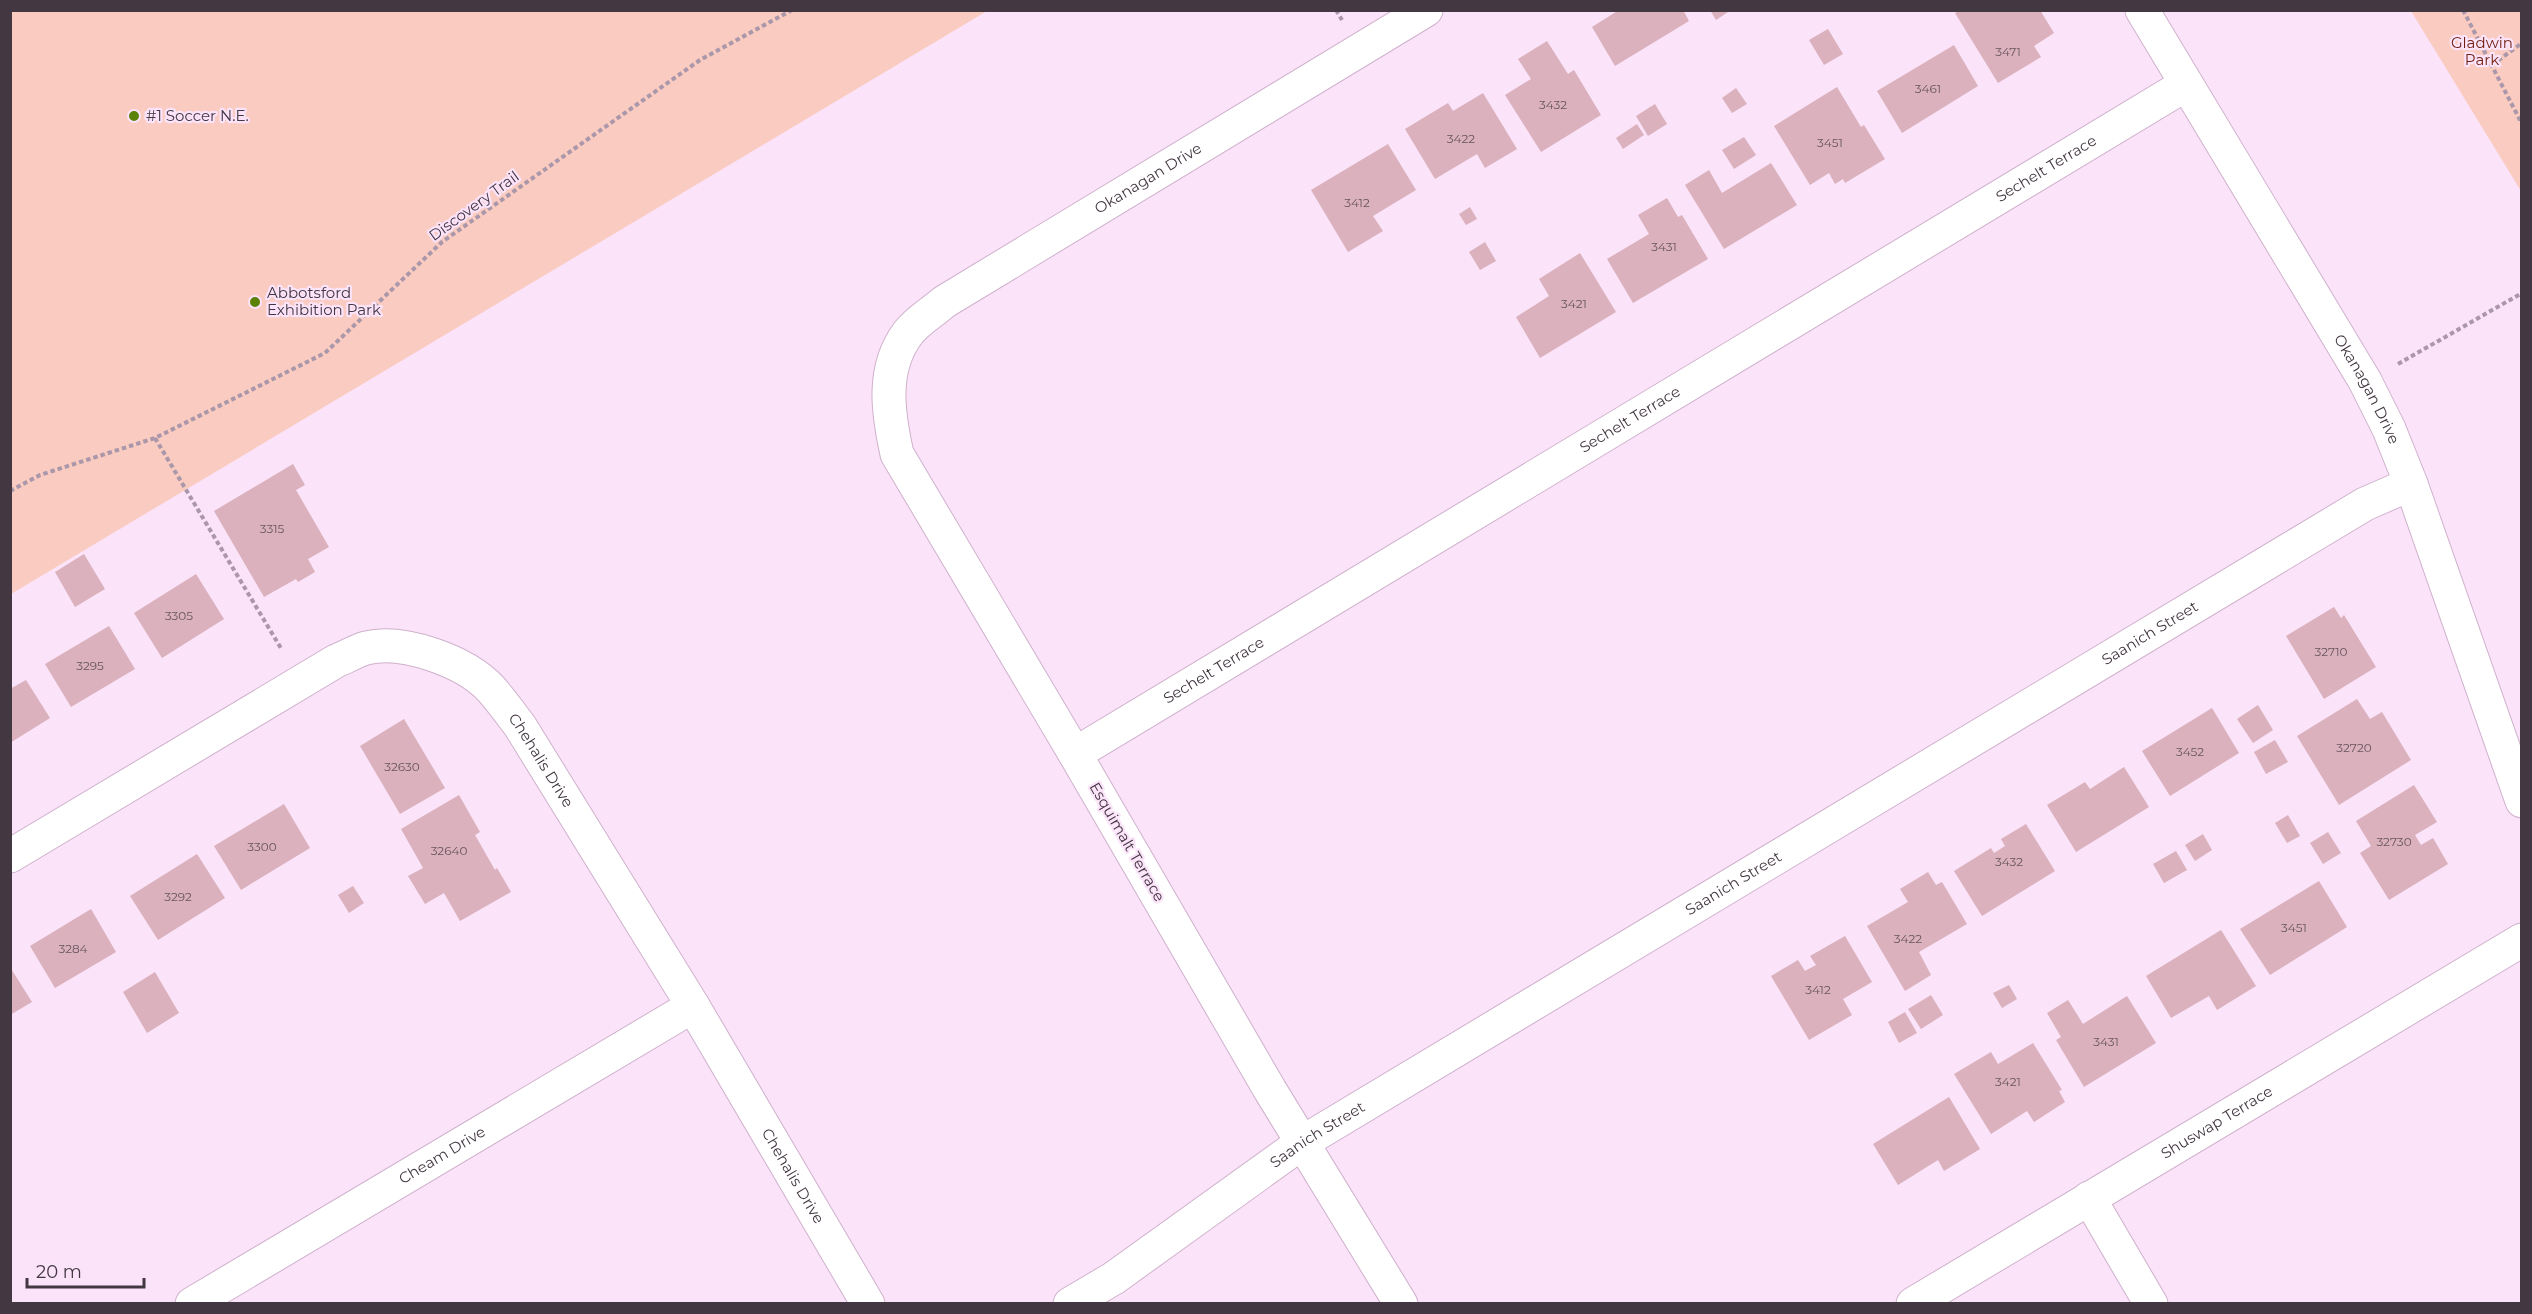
<svg xmlns="http://www.w3.org/2000/svg" width="2532" height="1314" font-family="Montserrat,sans-serif">
  <style>
    .green { fill: #facbc0 }
    .building { fill: #dab1bc }
    .lines { fill: none; stroke-linecap: round; stroke-linejoin: round }
    .minor-casing { stroke: #cfb1cc; stroke-width: 35 }
    .path { stroke: #aa97a9; stroke-width: 4; stroke-dasharray: 4.5 3; stroke-linecap: butt }
    .minor { stroke: #fff; stroke-width: 33 }
    .poi-dot { fill: #5b8205; stroke: #fbe3f9; stroke-width: 2 }
    .labels { text-anchor: middle; stroke-width: 4.5; stroke-linejoin: round; paint-order: stroke }
    .number-label { font-size: 12px; fill: #695660 }
    .park-label { font-size: 15px; fill: #701e0f; stroke: #fbe3f9 }
    .poi-label { font-size: 15px; fill: #433742; stroke: #fbe3f9; text-anchor: start }
    .street-label { font-size: 15px; fill: #433742; stroke: #fbe3f9 }
  </style>
  <rect width="100%" height="100%" fill="#fbe3f9"/>
  <g class="green">
    <path d="M11,10h976v1l-976,583z"/>
    <path d="M2411,11h110v180z"/>
  </g>
  <g class="building">
    <path d="M1619,10h64l6,11 -74,45 -23,-39z"/>
    <path d="M1710,10h21l-15,10z"/>
    <path d="M1960,10h80l14,23 -20,13 7,11 -43,26 -43,-70z"/>
    <path d="M1828,29l15,25 -19,11 -15,-25z"/>
    <path d="M1547,41l21,33 6,-4 27,45 -60,37 -36,-57 26,-16 -13,-20z"/>
    <path d="M1954,45l24,41 -76,47 -25,-42z"/>
    <path d="M1837,87l24,40 3,-2 21,34 -40,24 -2,-4 -8,5 -6,-11 -19,12 -36,-59z"/>
    <path d="M1736,88l11,16 -15,9 -10,-15z"/>
    <path d="M1483,93l34,56 -32,19 -8,-14 -42,25 -30,-50 43,-26 5,8z"/>
    <path d="M1655,104l12,20 -19,12 -12,-20z"/>
    <path d="M1637,124l7,11 -21,14 -7,-11z"/>
    <path d="M1744,137l12,18 -22,14 -12,-19z"/>
    <path d="M1388,144l28,46 -43,26 10,15 -35,21 -37,-62z"/>
    <path d="M1771,163l26,42 -73,44 -39,-64 24,-15 13,23z"/>
    <path d="M1667,198l11,19 4,-2 26,44 -75,44 -26,-44 42,-25 -11,-19z"/>
    <path d="M1470,207l7,12 -11,6 -7,-11z"/>
    <path d="M1485,242l11,19 -16,9 -11,-18z"/>
    <path d="M1580,253l36,59 -76,46 -24,-41 33,-21 -10,-17z"/>
    <path d="M293,464l12,21 -9,5 33,57 -21,12 7,13 -17,10 -2,-3 -32,18 -50,-86z"/>
    <path d="M84,554l21,35 -30,18 -20,-35z"/>
    <path d="M196,574l28,45 -62,39 -28,-45z"/>
    <path d="M2334,607l7,11 3,-3 32,52 -52,32 -38,-63z"/>
    <path d="M109,626l26,43 -64,38 -26,-43z"/>
    <path d="M26,680l24,38 -40,25v-54z"/>
    <path d="M2357,699l13,20 12,-7 29,48 -72,45 -42,-69z"/>
    <path d="M2258,705l15,25 -20,13 -16,-24z"/>
    <path d="M2212,708l27,45 -69,43 -28,-45z"/>
    <path d="M404,719l41,69 -45,26 -40,-68z"/>
    <path d="M2275,740l13,22 -22,12 -12,-22z"/>
    <path d="M2124,767l25,40 -73,45 -29,-47 38,-23 5,7z"/>
    <path d="M2414,785l23,37 -22,13 6,10 12,-7 15,26 -59,36 -29,-47 11,-7 -15,-25z"/>
    <path d="M459,795l21,37 -5,3 20,35 2,-2 14,24 -51,29 -16,-28 -19,11 -17,-28 15,-8 -22,-39z"/>
    <path d="M284,804l26,44 -69,42 -27,-44z"/>
    <path d="M2288,815l12,21 -13,7 -12,-20z"/>
    <path d="M2026,824l29,47 -73,45 -28,-45 37,-23 3,5 11,-7 -4,-7z"/>
    <path d="M2328,832l13,21 -18,11 -13,-21z"/>
    <path d="M2203,834l9,16 -17,11 -10,-16z"/>
    <path d="M2176,851l11,19 -23,13 -11,-19z"/>
    <path d="M197,854l28,44 -67,42 -28,-44z"/>
    <path d="M1928,872l8,13 6,-3 25,42 -48,28 12,23 -26,16 -38,-65 41,-24 -8,-13z"/>
    <path d="M2319,881l28,46 -77,48 -30,-46z"/>
    <path d="M353,886l11,17 -15,10 -11,-18z"/>
    <path d="M91,909l25,43 -61,36 -25,-42z"/>
    <path d="M2221,930l35,56 -39,24 -8,-14 -38,22 -25,-42z"/>
    <path d="M1845,936l27,46 -29,17 9,16 -43,25 -38,-64 27,-16 7,11 11,-6 -6,-9z"/>
    <path d="M10,967l22,35 -22,13z"/>
    <path d="M155,972l24,41 -32,20 -24,-41z"/>
    <path d="M2009,985l8,14 -15,9 -9,-15z"/>
    <path d="M1931,995l12,20 -22,14 -13,-20z"/>
    <path d="M2127,996l29,47 -72,44 -28,-47 5,-3 -14,-24 21,-13 15,24z"/>
    <path d="M1905,1012l12,21 -18,10 -11,-21z"/>
    <path d="M2033,1043l29,47 -3,1 6,11 -31,20 -7,-11 -36,23 -37,-60 37,-22 7,12z"/>
    <path d="M1949,1097l31,52 -36,22 -6,-11 -40,25 -25,-41z"/>
  </g>
  <g class="lines">
    <g class="minor-casing">
      <g id="minor">
        <path id="s1" d="M2142,10l223,371 24,48 22,55 111,317"/>
        <path id="s2" d="M1075,754l1110,-669"/>
        <path id="s3" d="M10,856l326,-195c10,-4 20,-10 30,-13 37,-9 99,13 125,41 10,11 19,24 29,37l173,280 175,298"/>
        <path d="M2089,1198l62,106"/>
        <path id="s4" d="M192,1304l501,-298"/>
        <path id="s5" d="M1070,1304l44,-26 189,-136 1062,-638 46,-20"/>
        <path id="s6" d="M1401,1304l-131,-214 -195,-336 -178,-300c-9,-41 -16,-85 11,-121 9,-12 25,-21 36,-31l482,-292"/>
        <path id="s7" d="M1913,1304l609,-364"/>
      </g>
    </g>
    <g class="path">
      <path d="M1336,10l6,10"/>
      <path d="M2463,10l59,114"/>
      <path d="M2492,65l30,-22"/>
      <path d="M2398,364l124,-71"/>
      <path d="M155,438l127,212"/>
      <path d="M10,491l30,-16 115,-37 170,-85 117,-111 258,-182 92,-50"/>
    </g>
    <use href="#minor" class="minor"/>
  </g>
  <g class="poi-dot">
    <circle cx="134" cy="116" r="6"/>
    <circle cx="255" cy="302" r="6"/>
  </g>
  <g class="labels">
    <g class="number-label">
      <text x="2008" y="56">3471</text>
      <text x="1928" y="93">3461</text>
      <text x="1553" y="109">3432</text>
      <text x="1461" y="143">3422</text>
      <text x="1830" y="147">3451</text>
      <text x="1357" y="207">3412</text>
      <text x="1664" y="251">3431</text>
      <text x="1574" y="308">3421</text>
      <text x="272" y="533">3315</text>
      <text x="179" y="620">3305</text>
      <text x="2331" y="656">32710</text>
      <text x="90" y="670">3295</text>
      <text x="2354" y="752">32720</text>
      <text x="2190" y="756">3452</text>
      <text x="402" y="771">32630</text>
      <text x="2394" y="846">32730</text>
      <text x="262" y="851">3300</text>
      <text x="449" y="855">32640</text>
      <text x="2009" y="866">3432</text>
      <text x="178" y="901">3292</text>
      <text x="2294" y="932">3451</text>
      <text x="1908" y="943">3422</text>
      <text x="73" y="953">3284</text>
      <text x="1818" y="994">3412</text>
      <text x="2106" y="1046">3431</text>
      <text x="2008" y="1086">3421</text>
    </g>
    <g class="park-label">
      <text x="2482" y="48">Gladwin<tspan x="2482" dy="17">Park</tspan></text>
    </g>
    <g class="poi-label">
      <text x="146" y="121">#1 Soccer N.E.</text>
      <text x="267" y="298">Abbotsford<tspan x="267" dy="17">Exhibition Park</tspan></text>
    </g>
    <g class="street-label">
      <text dy="5" stroke="none"><textPath href="#s2" startOffset="1134">Sechelt Terrace</textPath></text>
      <text dy="5" stroke="none"><textPath href="#s6" startOffset="1400">Okanagan Drive</textPath></text>
      <text transform="translate(474 206) rotate(-36)" y="5">Discovery Trail</text>
      <text dy="5" stroke="none"><textPath href="#s1" startOffset="441">Okanagan Drive</textPath></text>
      <text dy="5" stroke="none"><textPath href="#s2" startOffset="648">Sechelt Terrace</textPath></text>
      <text dy="5" stroke="none"><textPath href="#s5" startOffset="1272">Saanich Street</textPath></text>
      <text dy="5" stroke="none"><textPath href="#s2" startOffset="162">Sechelt Terrace</textPath></text>
      <text dy="5" stroke="none"><textPath href="#s3" startOffset="636">Chehalis Drive</textPath></text>
      <text transform="translate(1127 842) rotate(60)" y="5">Esquimalt Terrace</text>
      <text dy="5" stroke="none"><textPath href="#s5" startOffset="786">Saanich Street</textPath></text>
      <text dy="5" stroke="none"><textPath href="#s7" startOffset="354">Shuswap Terrace</textPath></text>
      <text dy="5" stroke="none"><textPath href="#s5" startOffset="300">Saanich Street</textPath></text>
      <text dy="5" stroke="none"><textPath href="#s4" startOffset="291">Cheam Drive</textPath></text>
      <text dy="5" stroke="none"><textPath href="#s3" startOffset="1122">Chehalis Drive</textPath></text>
    </g>
  </g>
  <rect width="2532" height="1314" fill="none" stroke="#433742" stroke-width="24"/>
  <path d="M27 1278v9h117v-9" fill="none" stroke="#433742" stroke-width="3"/>
  <text x="36" y="1278" font-size="18" fill="#433742" stroke="#fbe3f9" stroke-width="4.5" paint-order="stroke">20 m</text>
</svg>
